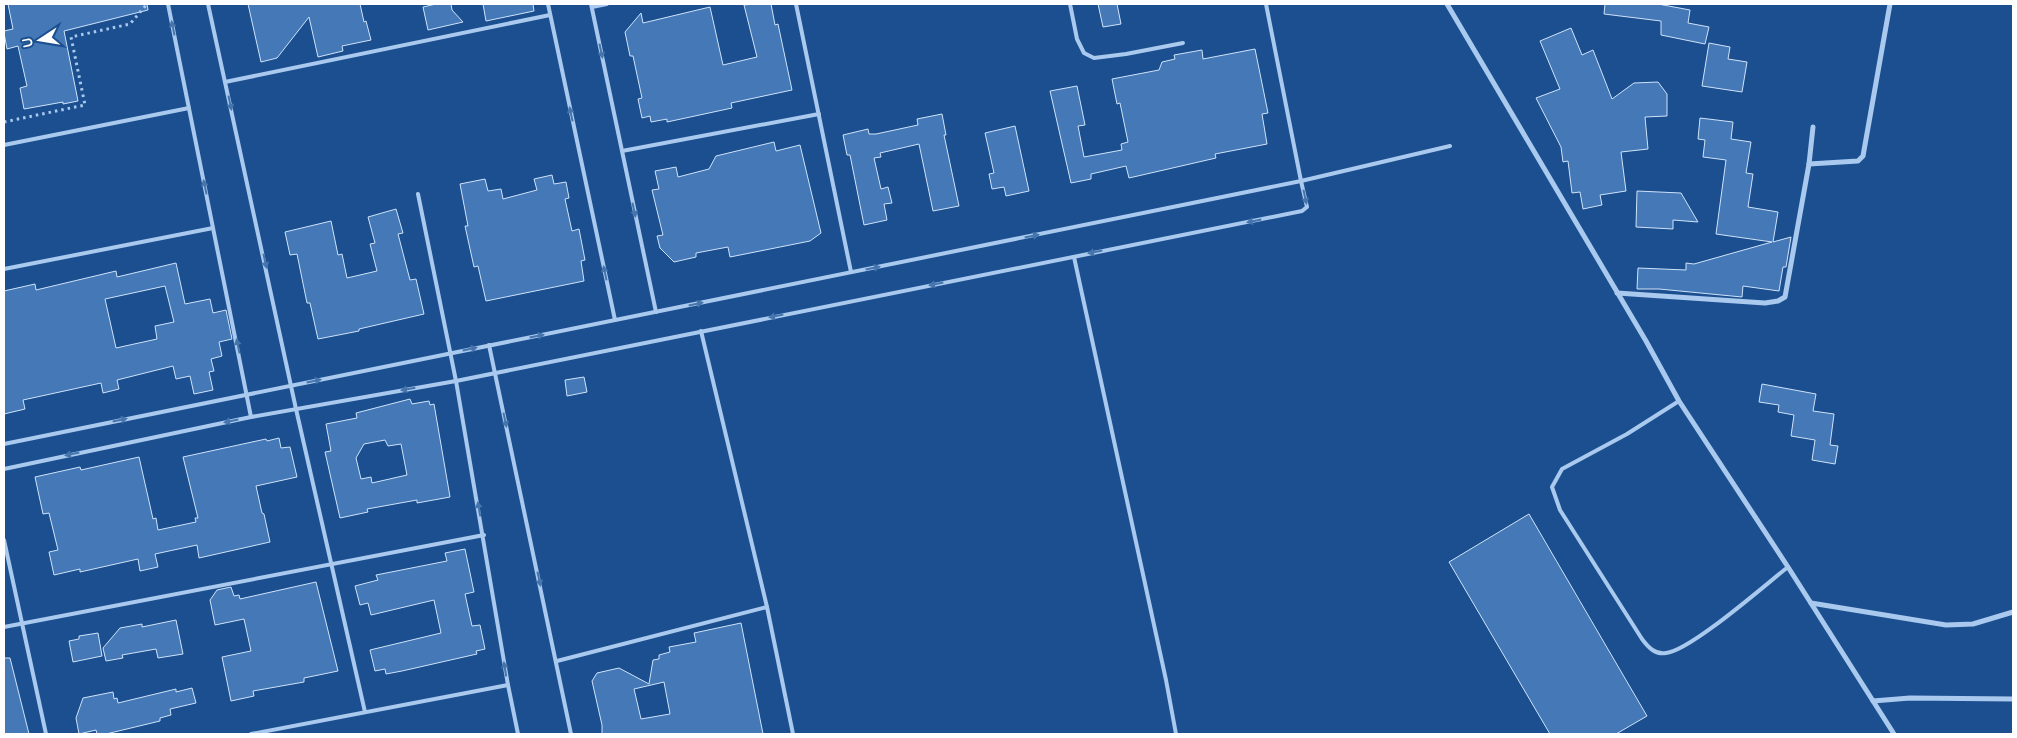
<svg xmlns="http://www.w3.org/2000/svg" width="2017" height="738" font-family="Quicksand,sans-serif">
  <style>
    .building { fill: #4478b7; stroke: #cfe3fa; fill-rule: evenodd }
    .lines { fill: none; stroke-linecap: round; stroke-linejoin: round }
    .path { stroke: #a9c9ee; stroke-width: 3; stroke-dasharray: 2.5 4; stroke-linecap: butt }
    .service { stroke: #a9c9ee; stroke-width: 4 }
    .minor { stroke: #a9c9ee; stroke-width: 5 }
    .oneway { fill: #4674ac }
  </style>
  <rect width="100%" height="100%" fill="#1b4f8f"/>
  <g class="building">
    <path d="M8,4h139l1,6 -84,21 14,70 -15,3v-2l-39,7 -4,-21 7,-2 -9,-40 -11,3 -3,-16v-2l9,-2z"/>
    <path d="M248,4h112l4,18 2,-1 5,19 -29,6 1,5 -25,6 -9,-40 -32,41 -16,4z"/>
    <path d="M436,4h15l1,6 11,12 -35,8 -5,-23z"/>
    <path d="M483,4h50l1,7 -48,10z"/>
    <path d="M753,4h18l4,21 3,-1 14,66 -61,13 1,5 -65,14v-3l-16,3 -1,-6 -8,2 -4,-19 4,-1 -9,-42h-3l-5,-24 16,-19 2,10 67,-16 13,58 34,-8 -13,-52z"/>
    <path d="M1098,4h19l4,20 -18,3z"/>
    <path d="M1605,4h53l32,6 -2,13 21,4 -4,17 -44,-9v-14l-57,-7z"/>
    <path d="M1571,28l11,27 11,-5 19,49 22,-16 24,-1 9,12v22l-22,1 3,32 -27,3 5,39 -26,4 2,10 -19,4 -3,-17 -8,1 -4,-32 -5,1 -2,-15 -25,-49 24,-9 -20,-48z"/>
    <path d="M1709,43l21,4 -2,12 19,3 -5,30 -40,-6z"/>
    <path d="M1255,49l13,64 -6,1 5,30 -52,10 1,4 -87,20 -3,-12 -35,8v5l-20,4 -21,-92 27,-5 8,39 -7,1 6,31 38,-7 -1,-6 7,-2 -8,-39 -3,1 -5,-25 47,-9 3,-8 13,-3 -1,-4 28,-5 1,9z"/>
    <path d="M942,114l4,21h-2l15,71 -26,5 -14,-67 -39,9 1,4 -7,1 7,31 7,-2 4,16 -8,1 3,16 -23,5 -14,-70h-3l-4,-20 25,-6 1,5h7l42,-9 -1,-6z"/>
    <path d="M1700,118l33,4 -2,17 20,3 -5,31 7,1 -5,33 30,5 -5,30 18,-5 -5,30h-3l-4,24 -36,-5 -1,11 -83,-8h-22l1,-21 48,2v-7l8,1 78,-22 -56,-8 10,-74 -23,-3 2,-17 -7,-1z"/>
    <path d="M1015,126l14,65 -23,5 -2,-9 -12,2 -3,-15 5,-1 -9,-40z"/>
    <path d="M774,142l2,9 24,-6 21,88 -11,8 -80,16 -2,-10 -32,6v4l-22,5 -14,-14 -3,-12 6,-1 -11,-45 7,-1 -4,-18 21,-4 2,10 31,-8 7,-13z"/>
    <path d="M552,175l2,9 12,-2 3,16 -4,1 7,32 7,-2 6,31 -4,1 3,20 -98,20 -8,-35 -4,1 -9,-41h3l-8,-42 25,-5 3,12 13,-2 2,10 34,-9 -3,-11z"/>
    <path d="M1637,191l44,2 17,29 -25,-2v9l-37,-2z"/>
    <path d="M396,209l7,24 -5,1 12,46 6,-1 8,35 -65,15v2l-41,8 -8,-36h-3l-10,-49 -7,1 -5,-23 46,-11 7,34 4,-1 5,24 30,-7 -7,-27 5,-1 -7,-26z"/>
    <path d="M176,263l9,41 25,-5 3,14 13,-3 6,29 -13,3 3,14 -11,3 3,12 -5,1 4,18 -19,4 -4,-18 -14,3 -3,-13 -56,14 2,9 -16,4 -2,-10 -78,17 2,9 -21,5v-123l31,-7 1,6 80,-19 1,6zM165,286l9,36 -19,4 2,13 -41,9 -11,-49z"/>
    <path d="M584,377l3,15 -20,4 -2,-16z"/>
    <path d="M1762,384l54,10 -3,17 21,3 -4,31 8,1 -3,18 -23,-4 3,-20 -24,-4 3,-21 -16,-3 1,-7 -20,-3z"/>
    <path d="M410,399l2,5 17,-3 1,4 4,-1 16,93 -33,6v-3l-50,9 1,3 -28,6 -15,-66 6,-1 -5,-27 31,-6 -1,-5zM385,440l3,6 13,-2 6,31 -35,8 -1,-6 -10,2 -5,-21 8,-14z"/>
    <path d="M279,438l2,10 9,-1 7,30 -41,9 6,27 2,1 6,28 -71,16 -2,-13 -42,9 3,13 -18,4 -2,-12 -58,13v-3l-26,6 -5,-23 9,-2 -9,-37 -6,1 -8,-37 45,-10 1,3 58,-13 14,62 3,-1 2,12 38,-8 -1,-4h3l-15,-61 83,-18 1,2z"/>
    <path d="M1529,514l118,202 -31,18h-66l-101,-172z"/>
    <path d="M465,549l9,43 -9,2 7,32 8,-1 5,24 -9,2 1,3 -75,17 -16,3 -1,-5 -10,2 -5,-21 71,-17 -7,-33 -63,15 -3,-12 -8,2 -5,-19 23,-6 -2,-5 71,-14 -2,-8z"/>
    <path d="M316,582l22,89 -34,7v4l-51,9 1,5 -23,5 -9,-44 29,-6 -7,-32 -29,6 -5,-25 7,-10 14,-3 3,9 5,-1 1,4z"/>
    <path d="M176,620l7,34 -25,4 -2,-9 -34,6 1,3 -17,3 -3,-13 17,-20 22,-4v3z"/>
    <path d="M741,623l22,111h-161v-9l-10,-44 5,-8 22,-5 30,16 4,-24 6,-1v-4l11,-3 -1,-5 27,-5 -2,-9zM664,682l6,32 -29,5 -7,-30z"/>
    <path d="M98,633l4,23 -29,6 -4,-21 10,-2v-3z"/>
    <path d="M4,658h6l19,76h-25z"/>
    <path d="M192,688l4,15 -26,6 1,6 -11,3v3l-54,13h-9l-1,-4 -17,4 -3,-16 7,-20 30,-6 1,7 3,-1 1,5 58,-14v3z"/>
  </g>
  <g class="lines">
    <path class="path" d="M4,122l81,-17 -14,-68 59,-13 17,-20"/>
    <g class="service">
      <path d="M168,4l83,413"/>
      <path d="M208,4l88,405 69,303"/>
      <path d="M548,4l67,316"/>
      <path d="M591,4l65,308"/>
      <path d="M796,4l55,268"/>
      <path d="M1070,4l7,35 7,14 10,5 32,-4 57,-11"/>
      <path d="M592,7l15,-3"/>
      <path d="M225,82l325,-67"/>
      <path d="M4,145l185,-37"/>
      <path d="M622,151l197,-37"/>
      <path d="M418,194l38,187 52,304 10,49"/>
      <path d="M1074,257l92,423 10,54"/>
      <path d="M4,269l209,-41"/>
      <path d="M701,331l66,276 26,127"/>
      <path d="M489,345l82,389"/>
      <path d="M1679,401l-52,33 -65,35 -10,18 8,23 82,129c6,8 13,16 24,14 24,-2 99,-68 122,-86"/>
      <path d="M4,444l1297,-263 149,-35"/>
      <path d="M4,469l247,-52 205,-36 846,-170 5,-4 -6,-26 -35,-177"/>
      <path d="M4,540l42,194"/>
      <path d="M4,627l480,-92"/>
      <path d="M557,661l210,-54"/>
      <path d="M251,734l257,-49"/>
    </g>
    <g class="minor">
      <path d="M1447,4l199,337 33,60 109,166 106,167"/>
      <path d="M1809,164l49,-3 5,-5 27,-152"/>
      <path d="M1617,293l148,10 13,-2 7,-4 24,-133 4,-37"/>
      <path d="M1811,603l135,22 27,-1 40,-12"/>
      <path d="M1873,701l37,-3 103,1"/>
    </g>
  </g>
  <defs><path id="oneway-solid" d="M-6-.8H1V-3.2L6.5 0L1 3.2V.8H-6Z" transform="scale(1.25)"/></defs>
  <g class="oneway">
    <use href="#oneway-solid" transform="translate(173 28) rotate(-102)"/>
    <use href="#oneway-solid" transform="translate(601 51) rotate(78)"/>
    <use href="#oneway-solid" transform="translate(230 103) rotate(78)"/>
    <use href="#oneway-solid" transform="translate(571 114) rotate(-102)"/>
    <use href="#oneway-solid" transform="translate(205 187) rotate(-102)"/>
    <use href="#oneway-solid" transform="translate(1305 197) rotate(78)"/>
    <use href="#oneway-solid" transform="translate(634 210) rotate(78)"/>
    <use href="#oneway-solid" transform="translate(1254 221) rotate(169)"/>
    <use href="#oneway-solid" transform="translate(1032 236) rotate(-11)"/>
    <use href="#oneway-solid" transform="translate(1095 252) rotate(169)"/>
    <use href="#oneway-solid" transform="translate(265 261) rotate(78)"/>
    <use href="#oneway-solid" transform="translate(873 268) rotate(-11)"/>
    <use href="#oneway-solid" transform="translate(605 273) rotate(-102)"/>
    <use href="#oneway-solid" transform="translate(936 284) rotate(169)"/>
    <use href="#oneway-solid" transform="translate(696 304) rotate(-12)"/>
    <use href="#oneway-solid" transform="translate(776 316) rotate(169)"/>
    <use href="#oneway-solid" transform="translate(537 336) rotate(-11)"/>
    <use href="#oneway-solid" transform="translate(238 346) rotate(-102)"/>
    <use href="#oneway-solid" transform="translate(470 349) rotate(-12)"/>
    <use href="#oneway-solid" transform="translate(314 381) rotate(-12)"/>
    <use href="#oneway-solid" transform="translate(408 389) rotate(170)"/>
    <use href="#oneway-solid" transform="translate(120 420) rotate(-12)"/>
    <use href="#oneway-solid" transform="translate(505 420) rotate(78)"/>
    <use href="#oneway-solid" transform="translate(231 421) rotate(168)"/>
    <use href="#oneway-solid" transform="translate(72 454) rotate(168)"/>
    <use href="#oneway-solid" transform="translate(479 509) rotate(-100)"/>
    <use href="#oneway-solid" transform="translate(539 579) rotate(78)"/>
    <use href="#oneway-solid" transform="translate(505 669) rotate(-99)"/>
  </g>
  <rect width="2017" height="738" fill="none" stroke="#ffffff" stroke-width="10"/>
  <g transform="translate(40 40) rotate(258)" stroke="#1b4f8f" stroke-width="4" paint-order="stroke">
  <path d="M0-4L9 19L0 12L-9 19Z" fill="#ffffff"/>
  <text y="-8" font-size="14" font-weight="bold" text-anchor="middle" fill="#ffffff">U</text>
  </g>
</svg>
